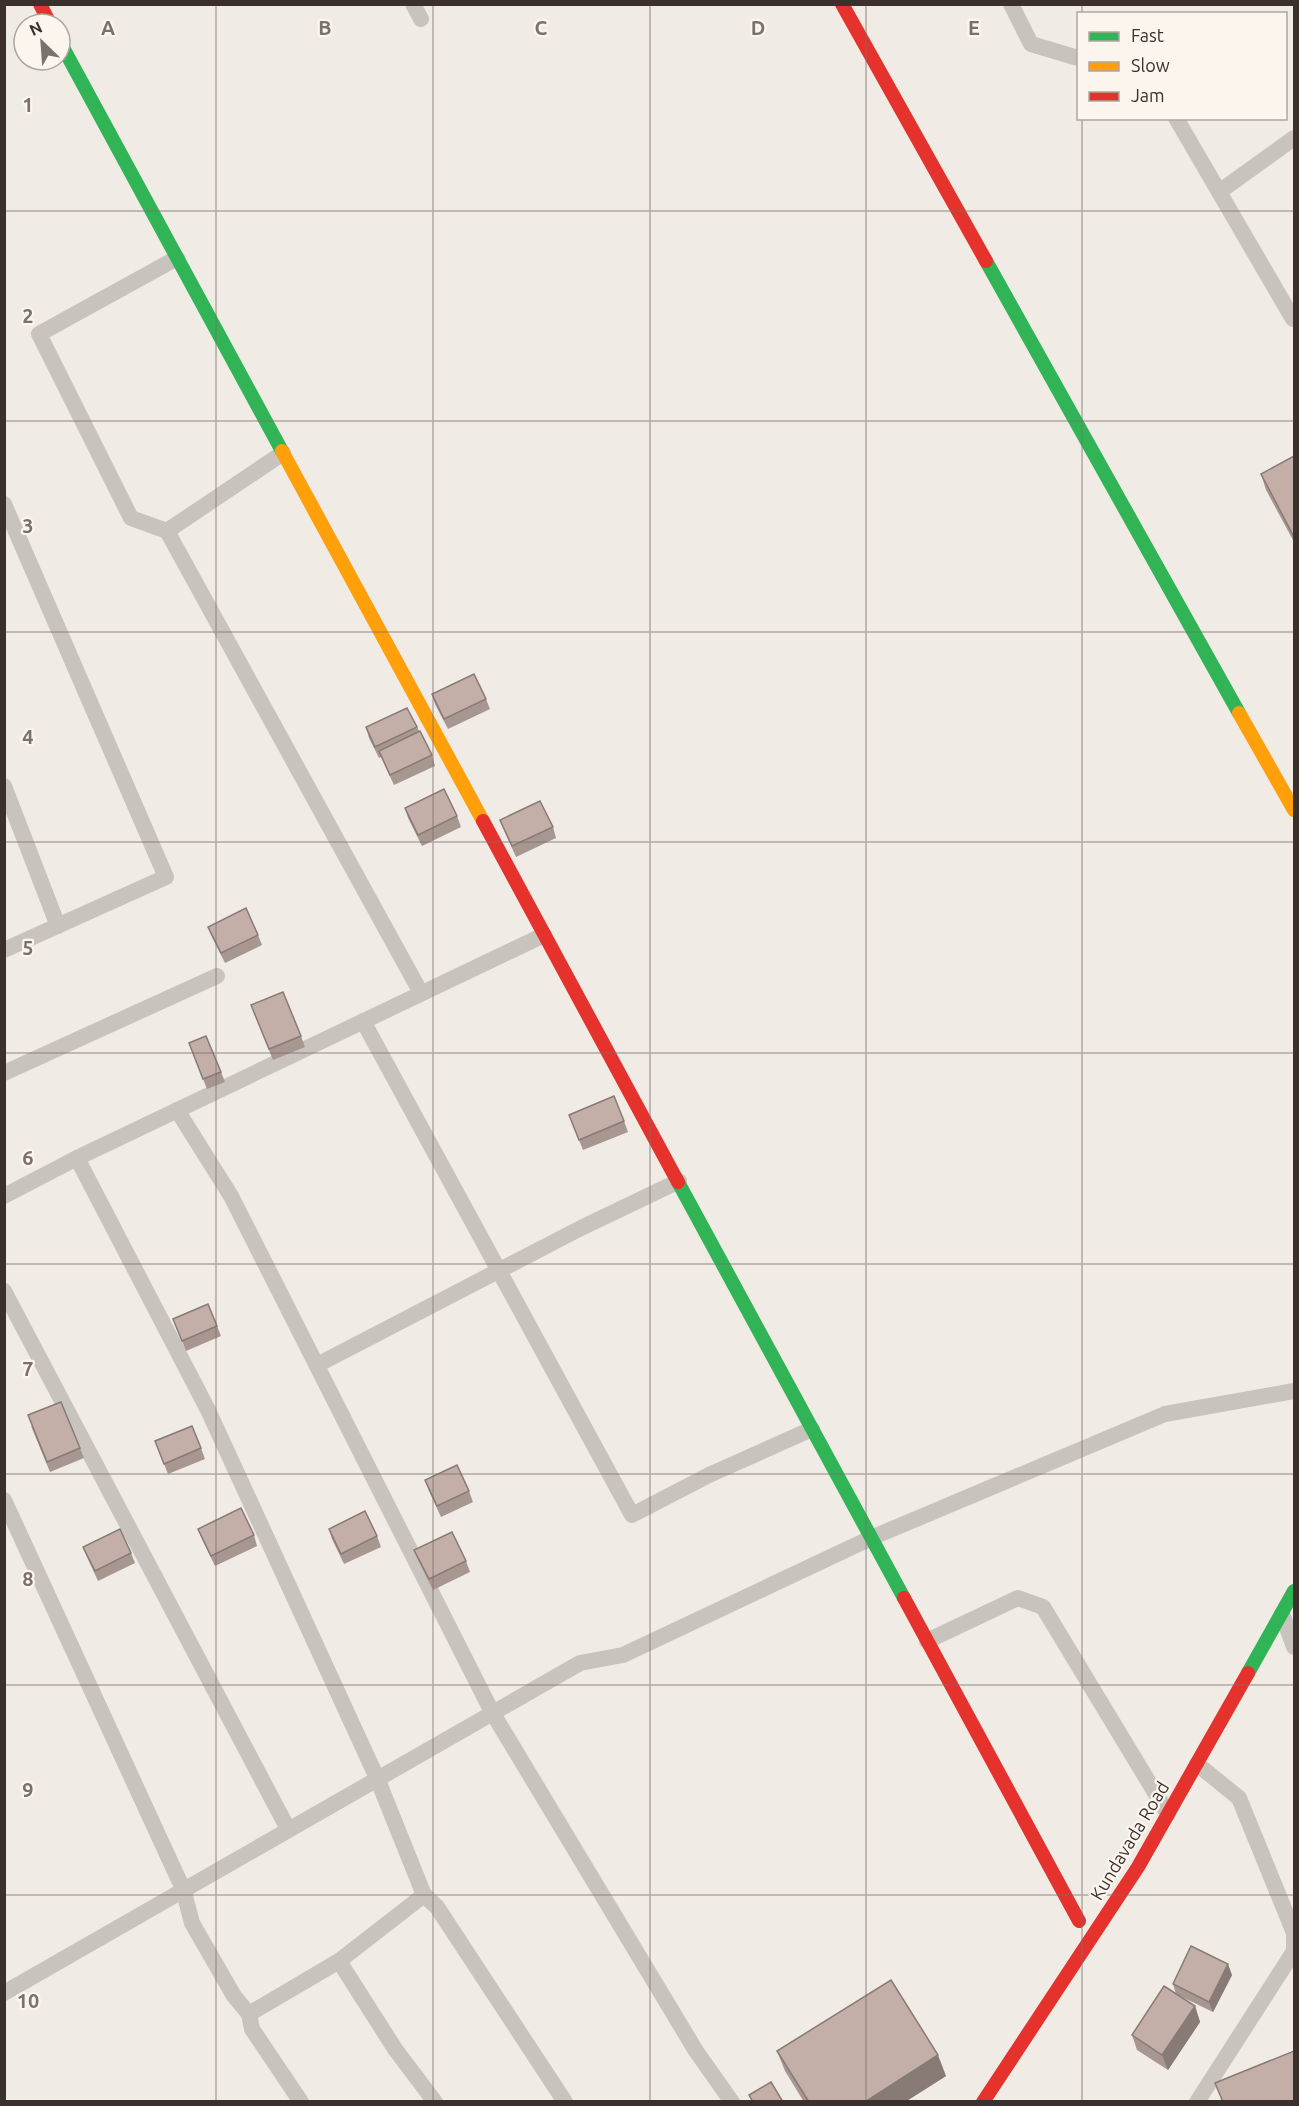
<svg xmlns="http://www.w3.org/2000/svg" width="1299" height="2106" font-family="Ubuntu,sans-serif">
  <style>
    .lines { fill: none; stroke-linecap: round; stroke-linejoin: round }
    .street { stroke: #c9c3be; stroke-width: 16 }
    .fast { stroke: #30b455; stroke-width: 14 }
    .slow { stroke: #ff9f0a; stroke-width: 14 }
    .jam { stroke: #e5322d; stroke-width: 14 }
    .wall { fill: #a89690 }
    .shaded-wall { fill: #887a75 }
    .building { fill: #c3afa7; stroke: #887a75; stroke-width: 1.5 }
    .grid { fill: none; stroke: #7a716c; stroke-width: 1.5; stroke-opacity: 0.55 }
    .labels { text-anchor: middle; stroke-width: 4.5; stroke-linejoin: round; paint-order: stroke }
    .street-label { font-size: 18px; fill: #3b302b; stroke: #fbf5ee }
    .grid-label { font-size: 20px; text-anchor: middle; font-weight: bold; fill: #7a716c; stroke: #fbf5ee; stroke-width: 4.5; stroke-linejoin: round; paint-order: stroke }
  </style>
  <rect width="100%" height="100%" fill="#f0ebe5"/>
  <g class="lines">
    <g class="street">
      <path d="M413,4l8,15"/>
      <path d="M1011,4l20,40 47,14"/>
      <path d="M1176,118l117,201"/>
      <path d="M1219,192l75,-54"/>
      <path d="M177,258l-138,76 92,184 36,13 254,462"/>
      <path d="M4,504l162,373 -162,73"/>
      <path d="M167,531l116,-78"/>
      <path d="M4,786l54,140"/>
      <path d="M363,1021l269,494 77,-40 103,-46"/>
      <path d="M4,1073l213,-97"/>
      <path d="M177,1110l54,86 261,516 204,339 36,51"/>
      <path d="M77,1158l131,252 169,368 47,117 13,12 128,195"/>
      <path d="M4,1196l73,-38 467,-223"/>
      <path d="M4,1291l284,538"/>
      <path d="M317,1365l264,-137 98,-47"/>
      <path d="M4,1500l179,389 9,34 42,73 15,18 3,15 49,73"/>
      <path d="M1282,1614l12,33"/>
      <path d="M927,1641l91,-43 25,9 125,207"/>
      <path d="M1197,1764l42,34 55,135v18l-97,151"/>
      <path d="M339,1961l56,88 40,53"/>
      <path d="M4,1993l576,-330 43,-8 248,-117 294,-124 129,-23"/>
      <path d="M249,2014l90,-53 85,-66"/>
    </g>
    <g class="fast">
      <path d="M60,42l222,409"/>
      <path d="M986,261l253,452"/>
      <path d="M678,1182l226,416"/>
      <path d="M1248,1673l46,-82"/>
    </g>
    <g class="slow">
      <path d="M282,451l201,370"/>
      <path d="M1239,713l55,97"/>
    </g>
    <g class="jam">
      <path d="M40,4l10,20"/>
      <path d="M842,4l144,257"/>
      <path d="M483,821l195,361"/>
      <path d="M904,1598l175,323"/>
      <path d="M983,2102l155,-235 110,-194"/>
    </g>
  </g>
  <g class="wall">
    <path d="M1294,456v86l-28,-52 -5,-16z"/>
    <path d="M432,694l54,5 4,10 -42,20 -13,-25z"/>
    <path d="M366,727h51l15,28 3,11 -41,19 -13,-28 -2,1 -10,-20z"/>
    <path d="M405,808l52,8 4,11 -39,19 -14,-28z"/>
    <path d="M500,820l53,7 3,11 -40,19 -12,-27z"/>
    <path d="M208,927l50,8 4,10 -37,18 -13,-26z"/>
    <path d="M255,1015l46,21 4,11 -32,13z"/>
    <path d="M189,1043l32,29 4,10 -18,7z"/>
    <path d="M569,1115l55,6 4,11 -45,18z"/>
    <path d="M173,1319l44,7 4,10 -35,15z"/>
    <path d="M31,1426l49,22 4,10 -34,14z"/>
    <path d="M155,1441l46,7 4,11 -37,15z"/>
    <path d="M425,1480l44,11 4,11 -32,15 -12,-26z"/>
    <path d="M198,1529l56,6 3,11 -42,20 -13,-27z"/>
    <path d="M329,1529l48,7 4,11 -37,17 -12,-25z"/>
    <path d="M83,1547l48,6 4,10 -37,18 -11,-24z"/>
    <path d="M414,1550l52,11 4,11 -37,18 -15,-30z"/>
    <path d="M1232,1975l-19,37 -35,-17 17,11 5,16 -32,48 -31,-20 -5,-15 44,-41 -3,-10z"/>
    <path d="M777,2051l169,25 -41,26h-101l-19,-31z"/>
  </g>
  <g class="shaded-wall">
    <path d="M1228,1964l4,11 -19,37 -4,-10z"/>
    <path d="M1195,2006l5,16 -32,48 -6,-15z"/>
    <path d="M938,2055l8,21 -41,26h-40z"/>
  </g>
  <g class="building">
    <path d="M1294,456v79h-1l-32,-61z"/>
    <path d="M474,674l12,25 -42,20 -12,-25z"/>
    <path d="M407,708l10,19 -42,20 -9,-20z"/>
    <path d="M420,731l12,24 -42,20 -11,-24z"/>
    <path d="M444,789l13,27 -39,19 -13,-27z"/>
    <path d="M540,801l13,26 -41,19 -12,-26z"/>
    <path d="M246,908l12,27 -37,18 -13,-26z"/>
    <path d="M283,992l18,44 -32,13 -18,-44z"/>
    <path d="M206,1036l15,36 -18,7 -14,-36z"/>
    <path d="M614,1096l10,25 -45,19 -10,-25z"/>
    <path d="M208,1304l9,22 -35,15 -9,-22z"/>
    <path d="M61,1402l19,46 -33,14 -19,-47z"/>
    <path d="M192,1426l9,22 -37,16 -9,-23z"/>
    <path d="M457,1465l12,26 -32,15 -12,-26z"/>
    <path d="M241,1508l13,27 -43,21 -13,-27z"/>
    <path d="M365,1511l12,25 -36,18 -12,-25z"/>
    <path d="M120,1529l11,24 -36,18 -12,-24z"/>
    <path d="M452,1532l14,29 -37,18 -15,-29z"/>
    <path d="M1191,1946l37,18 -19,38 -36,-18z"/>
    <path d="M891,1980l47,75 -73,47h-56l-32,-51z"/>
    <path d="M1164,1986l31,20 -33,49 -30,-20z"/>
    <path d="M1294,2051v51h-71l-8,-19z"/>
    <path d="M771,2082l12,20h-30l-4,-7z"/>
  </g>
  <path class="grid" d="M216,4v2098M433,4v2098M650,4v2098M866,4v2098M1082,4v10M1082,118v1984M4,211h1290M4,421h1290M4,632h1290M4,842h1290M4,1053h1290M4,1264h1290M4,1474h1290M4,1685h1290M4,1895h1290"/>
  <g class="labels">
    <g class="street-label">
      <text transform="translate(1130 1841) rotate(-59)" y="6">Kundavada Road</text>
    </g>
  </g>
  <g class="grid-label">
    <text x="108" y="35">A</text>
    <text x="325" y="35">B</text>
    <text x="541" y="35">C</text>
    <text x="758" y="35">D</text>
    <text x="974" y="35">E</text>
    <text x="28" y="112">1</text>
    <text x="28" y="323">2</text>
    <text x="28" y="533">3</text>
    <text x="28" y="744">4</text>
    <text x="28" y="955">5</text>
    <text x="28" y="1165">6</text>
    <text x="28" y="1376">7</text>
    <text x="28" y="1586">8</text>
    <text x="28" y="1797">9</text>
    <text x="28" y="2008">10</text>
  </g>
  <rect width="1299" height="2106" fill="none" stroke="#3b302b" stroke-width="12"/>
  <rect x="1077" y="12" width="210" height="108" fill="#fbf5ee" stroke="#aea6a0" stroke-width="1.5"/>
  <rect x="1089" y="32" width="30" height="9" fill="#30b455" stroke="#aea6a0" stroke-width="1.5"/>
  <text x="1131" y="42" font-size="18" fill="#3b302b">Fast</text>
  <rect x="1089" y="62" width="30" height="9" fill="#ff9f0a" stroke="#aea6a0" stroke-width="1.5"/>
  <text x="1131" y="72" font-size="18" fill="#3b302b">Slow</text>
  <rect x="1089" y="92" width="30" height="9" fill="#e5322d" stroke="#aea6a0" stroke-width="1.5"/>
  <text x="1131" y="102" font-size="18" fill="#3b302b">Jam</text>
  <g transform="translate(42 42) rotate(335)"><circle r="28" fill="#fbf5ee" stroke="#aea6a0" stroke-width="1.5"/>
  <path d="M0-4.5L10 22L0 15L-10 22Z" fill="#7a716c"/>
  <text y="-9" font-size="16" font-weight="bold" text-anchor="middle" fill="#3b302b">N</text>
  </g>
</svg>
